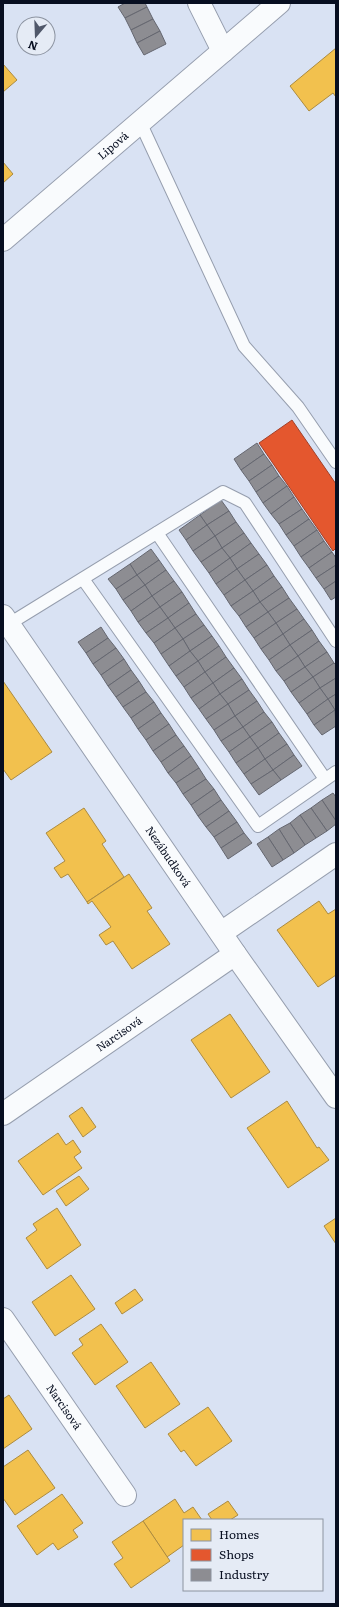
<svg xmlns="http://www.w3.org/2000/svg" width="339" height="1607" font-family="Literata,serif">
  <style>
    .homes { fill: #f2c14e; stroke: #ac8b40 }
    .shops { fill: #e4572e; stroke: #a2412a }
    .industry { fill: #8d8d92; stroke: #656770 }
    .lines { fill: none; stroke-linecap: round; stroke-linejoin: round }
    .service-casing { stroke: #969eae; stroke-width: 14 }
    .minor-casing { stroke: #969eae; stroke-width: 24 }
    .service { stroke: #f9fbfd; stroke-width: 12 }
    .minor { stroke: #f9fbfd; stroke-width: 22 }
    .labels { text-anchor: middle; stroke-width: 4; stroke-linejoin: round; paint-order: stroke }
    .street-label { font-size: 11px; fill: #070e20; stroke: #e5ebf5 }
  </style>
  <rect width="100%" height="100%" fill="#d9e2f3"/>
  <g class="homes">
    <path d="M336,48v49l-3,-4 -24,18 -19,-25z"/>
    <path d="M3,64l14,16 -14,12z"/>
    <path d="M3,162l10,12 -10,9z"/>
    <path d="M3,681l49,71 -41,28 -8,-11z"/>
    <path d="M84,808l22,33 -4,3 22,33 -37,25 -19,-28 -7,4 -7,-10 11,-7 -19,-28z"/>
    <path d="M129,874l23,34 -5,3 23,33 -38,25 -19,-28 -7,4 -7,-10 12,-8 -19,-26 -4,3 -1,-2z"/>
    <path d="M319,901l9,13 8,-5v66l-18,12 -41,-57z"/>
    <path d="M230,1014l40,58 -39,26 -40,-58z"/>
    <path d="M287,1101l30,47 2,-1 10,13 -41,28 -41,-60z"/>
    <path d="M82,1107l14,20 -13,10 -14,-21z"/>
    <path d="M58,1133l8,12 7,-5 8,12 -7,5 8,11 -39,27 -25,-34z"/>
    <path d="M79,1176l10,13 -23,17 -10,-15z"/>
    <path d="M57,1208l24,37 -34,24 -21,-31 11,-8 -4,-6z"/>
    <path d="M336,1218v26l-12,-18z"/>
    <path d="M71,1275l24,34 -40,27 -23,-34z"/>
    <path d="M135,1289l8,11 -21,14 -7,-11z"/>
    <path d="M101,1324l27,38 -33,23 -23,-32 11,-8 -4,-6z"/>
    <path d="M151,1362l29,42 -35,24 -29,-42z"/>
    <path d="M9,1395l23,34 -29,20v-50z"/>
    <path d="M208,1407l24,34 -36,25 -12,-16 -3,2 -13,-18z"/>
    <path d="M28,1450l27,38 -40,27 -12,-17v-31z"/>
    <path d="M62,1494l21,29 -10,7 5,7 -20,13 -5,-7 -16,12 -20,-29z"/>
    <path d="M175,1499l9,14 9,-6 9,13h-18v25l-17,12 -24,-36z"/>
    <path d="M228,1501l10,14 -8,5h-18l-4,-6z"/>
    <path d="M143,1521l27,40 -39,27 -17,-24 9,-6 -11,-16z"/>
  </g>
  <path class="shops" d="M292,420l44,64v64l-3,3 -74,-108z"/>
  <g class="industry">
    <path d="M125,3h20l2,4 -22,11 -7,-11z"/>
    <path d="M147,7l6,12 -22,11 -6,-12z"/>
    <path d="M153,19l7,12 -23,12 -6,-13z"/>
    <path d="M160,31l6,13 -22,11 -7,-12z"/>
    <path d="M257,443l7,11 -23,16 -7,-11z"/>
    <path d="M264,454l8,11 -23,16 -8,-11z"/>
    <path d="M272,465l7,11 -23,16 -7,-11z"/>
    <path d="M279,476l8,10 -24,17 -7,-11z"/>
    <path d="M287,486l7,11 -23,17 -8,-11z"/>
    <path d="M294,497l8,12 -23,15 -8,-10z"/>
    <path d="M221,500l8,11 -22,14 -7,-10z"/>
    <path d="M302,509l7,10 -23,16 -7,-11z"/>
    <path d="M229,511l7,11 -21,14 -8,-11z"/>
    <path d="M200,515l7,10 -21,15 -7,-10z"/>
    <path d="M309,519l8,11 -23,16 -8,-11z"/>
    <path d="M236,522l8,11 -22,15 -7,-12z"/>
    <path d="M207,525l8,11 -22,15 -7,-11z"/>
    <path d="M317,530l7,11 -23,16 -7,-11z"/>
    <path d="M244,533l7,10 -21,15 -8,-10z"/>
    <path d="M215,536l7,12 -21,14 -8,-11z"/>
    <path d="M324,541l8,11 -23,16 -8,-11z"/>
    <path d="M251,543l8,11 -22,15 -7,-11z"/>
    <path d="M222,548l8,10 -21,15 -8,-11z"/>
    <path d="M151,549l8,11 -22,15 -7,-11z"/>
    <path d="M332,552l4,6v7l-20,13 -7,-10z"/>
    <path d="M259,554l8,11 -22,15 -8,-11z"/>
    <path d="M230,558l7,11 -21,15 -7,-11z"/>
    <path d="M159,560l7,10 -21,15 -8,-10z"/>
    <path d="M130,564l7,11 -21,14 -8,-10z"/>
    <path d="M267,565l7,11 -21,15 -8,-11z"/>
    <path d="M336,565v16l-12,8 -8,-11z"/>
    <path d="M237,569l8,11 -21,15 -8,-11z"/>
    <path d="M166,570l8,11 -22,15 -7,-11z"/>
    <path d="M137,575l8,10 -22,15 -7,-11z"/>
    <path d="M274,576l8,11 -22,15 -7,-11z"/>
    <path d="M245,580l8,11 -22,15 -7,-11z"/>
    <path d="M174,581l8,11 -22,15 -8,-11z"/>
    <path d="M336,581v16l-5,3 -7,-11z"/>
    <path d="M145,585l7,11 -21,15 -8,-11z"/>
    <path d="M282,587l7,11 -21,14 -8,-10z"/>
    <path d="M253,591l7,11 -21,14 -8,-10z"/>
    <path d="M182,592l7,11 -21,15 -8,-11z"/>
    <path d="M152,596l8,11 -22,15 -7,-11z"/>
    <path d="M289,598l8,11 -21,14 -8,-11z"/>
    <path d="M260,602l8,10 -22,15 -7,-11z"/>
    <path d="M189,603l7,11 -21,14 -7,-10z"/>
    <path d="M160,607l8,11 -22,15 -8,-11z"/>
    <path d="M297,609l7,10 -21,15 -7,-11z"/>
    <path d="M268,612l8,11 -22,15 -8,-11z"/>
    <path d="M196,614l8,11 -21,14 -8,-11z"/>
    <path d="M168,618l7,10 -21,15 -8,-10z"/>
    <path d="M304,619l8,11 -22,15 -7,-11z"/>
    <path d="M276,623l7,11 -22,15 -7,-11z"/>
    <path d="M204,625l8,11 -22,15 -7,-12z"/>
    <path d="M101,627l7,11 -22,15 -8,-11z"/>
    <path d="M175,628l8,11 -22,15 -7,-11z"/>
    <path d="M312,630l7,11 -21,15 -8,-11z"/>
    <path d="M283,634l7,11 -21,15 -8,-11z"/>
    <path d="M212,636l7,10 -21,15 -8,-10z"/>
    <path d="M108,638l8,10 -23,16 -7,-11z"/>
    <path d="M183,639l7,12 -21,15 -8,-12z"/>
    <path d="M319,641l8,11 -22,15 -7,-11z"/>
    <path d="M290,645l8,11 -22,15 -7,-11z"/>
    <path d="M219,646l7,11 -21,15 -7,-11z"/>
    <path d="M116,648l8,11 -23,16 -8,-11z"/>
    <path d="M190,651l8,10 -22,15 -7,-10z"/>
    <path d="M327,652l7,11 -21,14 -8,-10z"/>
    <path d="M298,656l7,11 -21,14 -8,-10z"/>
    <path d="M226,657l8,11 -21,15 -8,-11z"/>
    <path d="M124,659l7,11 -23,16 -7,-11z"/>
    <path d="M198,661l7,11 -21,15 -8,-11z"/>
    <path d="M334,663l2,2v13l-16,10 -7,-11z"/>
    <path d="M305,667l8,10 -22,15 -7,-11z"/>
    <path d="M234,668l8,11 -22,15 -7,-11z"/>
    <path d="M131,670l8,11 -23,16 -8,-11z"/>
    <path d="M205,672l8,11 -22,15 -7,-11z"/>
    <path d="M313,677l7,11 -21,15 -8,-11z"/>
    <path d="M336,678v16l-8,5 -8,-11z"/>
    <path d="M242,679l7,11 -21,14 -8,-10z"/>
    <path d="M139,681l7,11 -23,15 -7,-10z"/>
    <path d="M213,683l7,11 -21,15 -8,-11z"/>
    <path d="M320,688l8,11 -21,15 -8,-11z"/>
    <path d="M249,690l8,11 -22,15 -7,-12z"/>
    <path d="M146,692l8,10 -23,16 -8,-11z"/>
    <path d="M220,694l8,10 -22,15 -7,-10z"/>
    <path d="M336,694v16h-1l-7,-11z"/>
    <path d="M328,699l7,11 -21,15 -7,-11z"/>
    <path d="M257,701l7,11 -21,15 -8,-11z"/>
    <path d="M154,702l7,11 -23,16 -7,-11z"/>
    <path d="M228,704l7,12 -21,14 -8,-11z"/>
    <path d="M335,710l1,16 -14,9 -8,-10z"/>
    <path d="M264,712l8,10 -22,15 -7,-10z"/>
    <path d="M161,713l8,11 -23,16 -8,-11z"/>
    <path d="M235,716l8,11 -22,14 -7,-11z"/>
    <path d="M272,722l7,11 -21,15 -8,-11z"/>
    <path d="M169,724l7,11 -23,16 -7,-11z"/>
    <path d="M243,727l7,10 -21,15 -8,-11z"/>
    <path d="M279,733l8,11 -22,15 -7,-11z"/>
    <path d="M176,735l8,11 -23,16 -8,-11z"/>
    <path d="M250,737l8,11 -22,15 -7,-11z"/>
    <path d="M287,744l7,11 -21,15 -8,-11z"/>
    <path d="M184,746l7,10 -23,17 -7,-11z"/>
    <path d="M258,748l7,11 -21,15 -8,-11z"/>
    <path d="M294,755l8,11 -21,14 -8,-10z"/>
    <path d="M191,756l8,12 -23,15 -8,-10z"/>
    <path d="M265,759l8,11 -22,14 -7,-10z"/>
    <path d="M199,768l7,11 -23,15 -7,-11z"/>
    <path d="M273,770l8,10 -22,15 -8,-11z"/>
    <path d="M206,779l8,10 -23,16 -8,-11z"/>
    <path d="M214,789l7,11 -23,16 -7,-11z"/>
    <path d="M333,793l3,4v24l-14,-21z"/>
    <path d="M221,800l8,11 -23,16 -8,-11z"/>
    <path d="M322,800l14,21v3l-9,7 -16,-23z"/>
    <path d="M311,808l16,23 -11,7 -16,-23z"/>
    <path d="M229,811l8,11 -23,15 -8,-10z"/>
    <path d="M300,815l16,23 -11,7 -15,-22z"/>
    <path d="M237,822l7,11 -23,15 -7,-11z"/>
    <path d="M290,823l15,22 -11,8 -15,-24z"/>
    <path d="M279,829l15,24 -11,7 -15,-23z"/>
    <path d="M244,833l8,10 -24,16 -7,-11z"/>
    <path d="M268,837l15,23 -11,7 -15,-23z"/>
  </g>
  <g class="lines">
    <g class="service-casing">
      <g id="service">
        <path d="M140,122l104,224 54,61 38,55"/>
        <path d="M157,533l168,246"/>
        <path d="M83,579l175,247 78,-54"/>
        <path d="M9,624l214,-132 22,11 91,138"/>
      </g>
    </g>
    <g class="minor-casing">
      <g id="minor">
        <path d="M199,3l24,48"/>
        <path id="s1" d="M3,240l276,-237"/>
        <path id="s2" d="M3,616l232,338 101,143"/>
        <path d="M221,933l115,-79"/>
        <path id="s3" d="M3,1114l232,-160"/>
        <path id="s4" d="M3,1319l122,176"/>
      </g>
    </g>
    <use href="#service" class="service"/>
    <use href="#minor" class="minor"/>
  </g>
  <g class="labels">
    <g class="street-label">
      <text dy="4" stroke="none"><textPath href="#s1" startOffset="145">Lipová</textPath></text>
      <text dy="4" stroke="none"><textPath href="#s2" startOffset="292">Nezábudková</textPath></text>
      <text dy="4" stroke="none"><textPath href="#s3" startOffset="141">Narcisová</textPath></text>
      <text dy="4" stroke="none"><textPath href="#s4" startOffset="107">Narcisová</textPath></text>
    </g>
  </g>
  <rect width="339" height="1607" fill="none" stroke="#070e20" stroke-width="8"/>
  <rect x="183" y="1519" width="140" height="72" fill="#e5ebf5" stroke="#8c93a0"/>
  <rect x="191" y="1529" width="20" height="12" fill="#f2c14e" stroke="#8c93a0"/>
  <text x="219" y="1539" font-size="12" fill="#070e20">Homes</text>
  <rect x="191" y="1549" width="20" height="12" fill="#e4572e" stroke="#8c93a0"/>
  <text x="219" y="1559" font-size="12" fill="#070e20">Shops</text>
  <rect x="191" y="1569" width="20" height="12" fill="#8d8d92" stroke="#8c93a0"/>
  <text x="219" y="1579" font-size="12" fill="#070e20">Industry</text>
  <g transform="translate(36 36) rotate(199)"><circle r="19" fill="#e5ebf5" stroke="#8c93a0"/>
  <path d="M0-3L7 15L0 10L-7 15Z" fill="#50586a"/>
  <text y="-6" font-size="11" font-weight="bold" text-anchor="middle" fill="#070e20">N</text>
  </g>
</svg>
